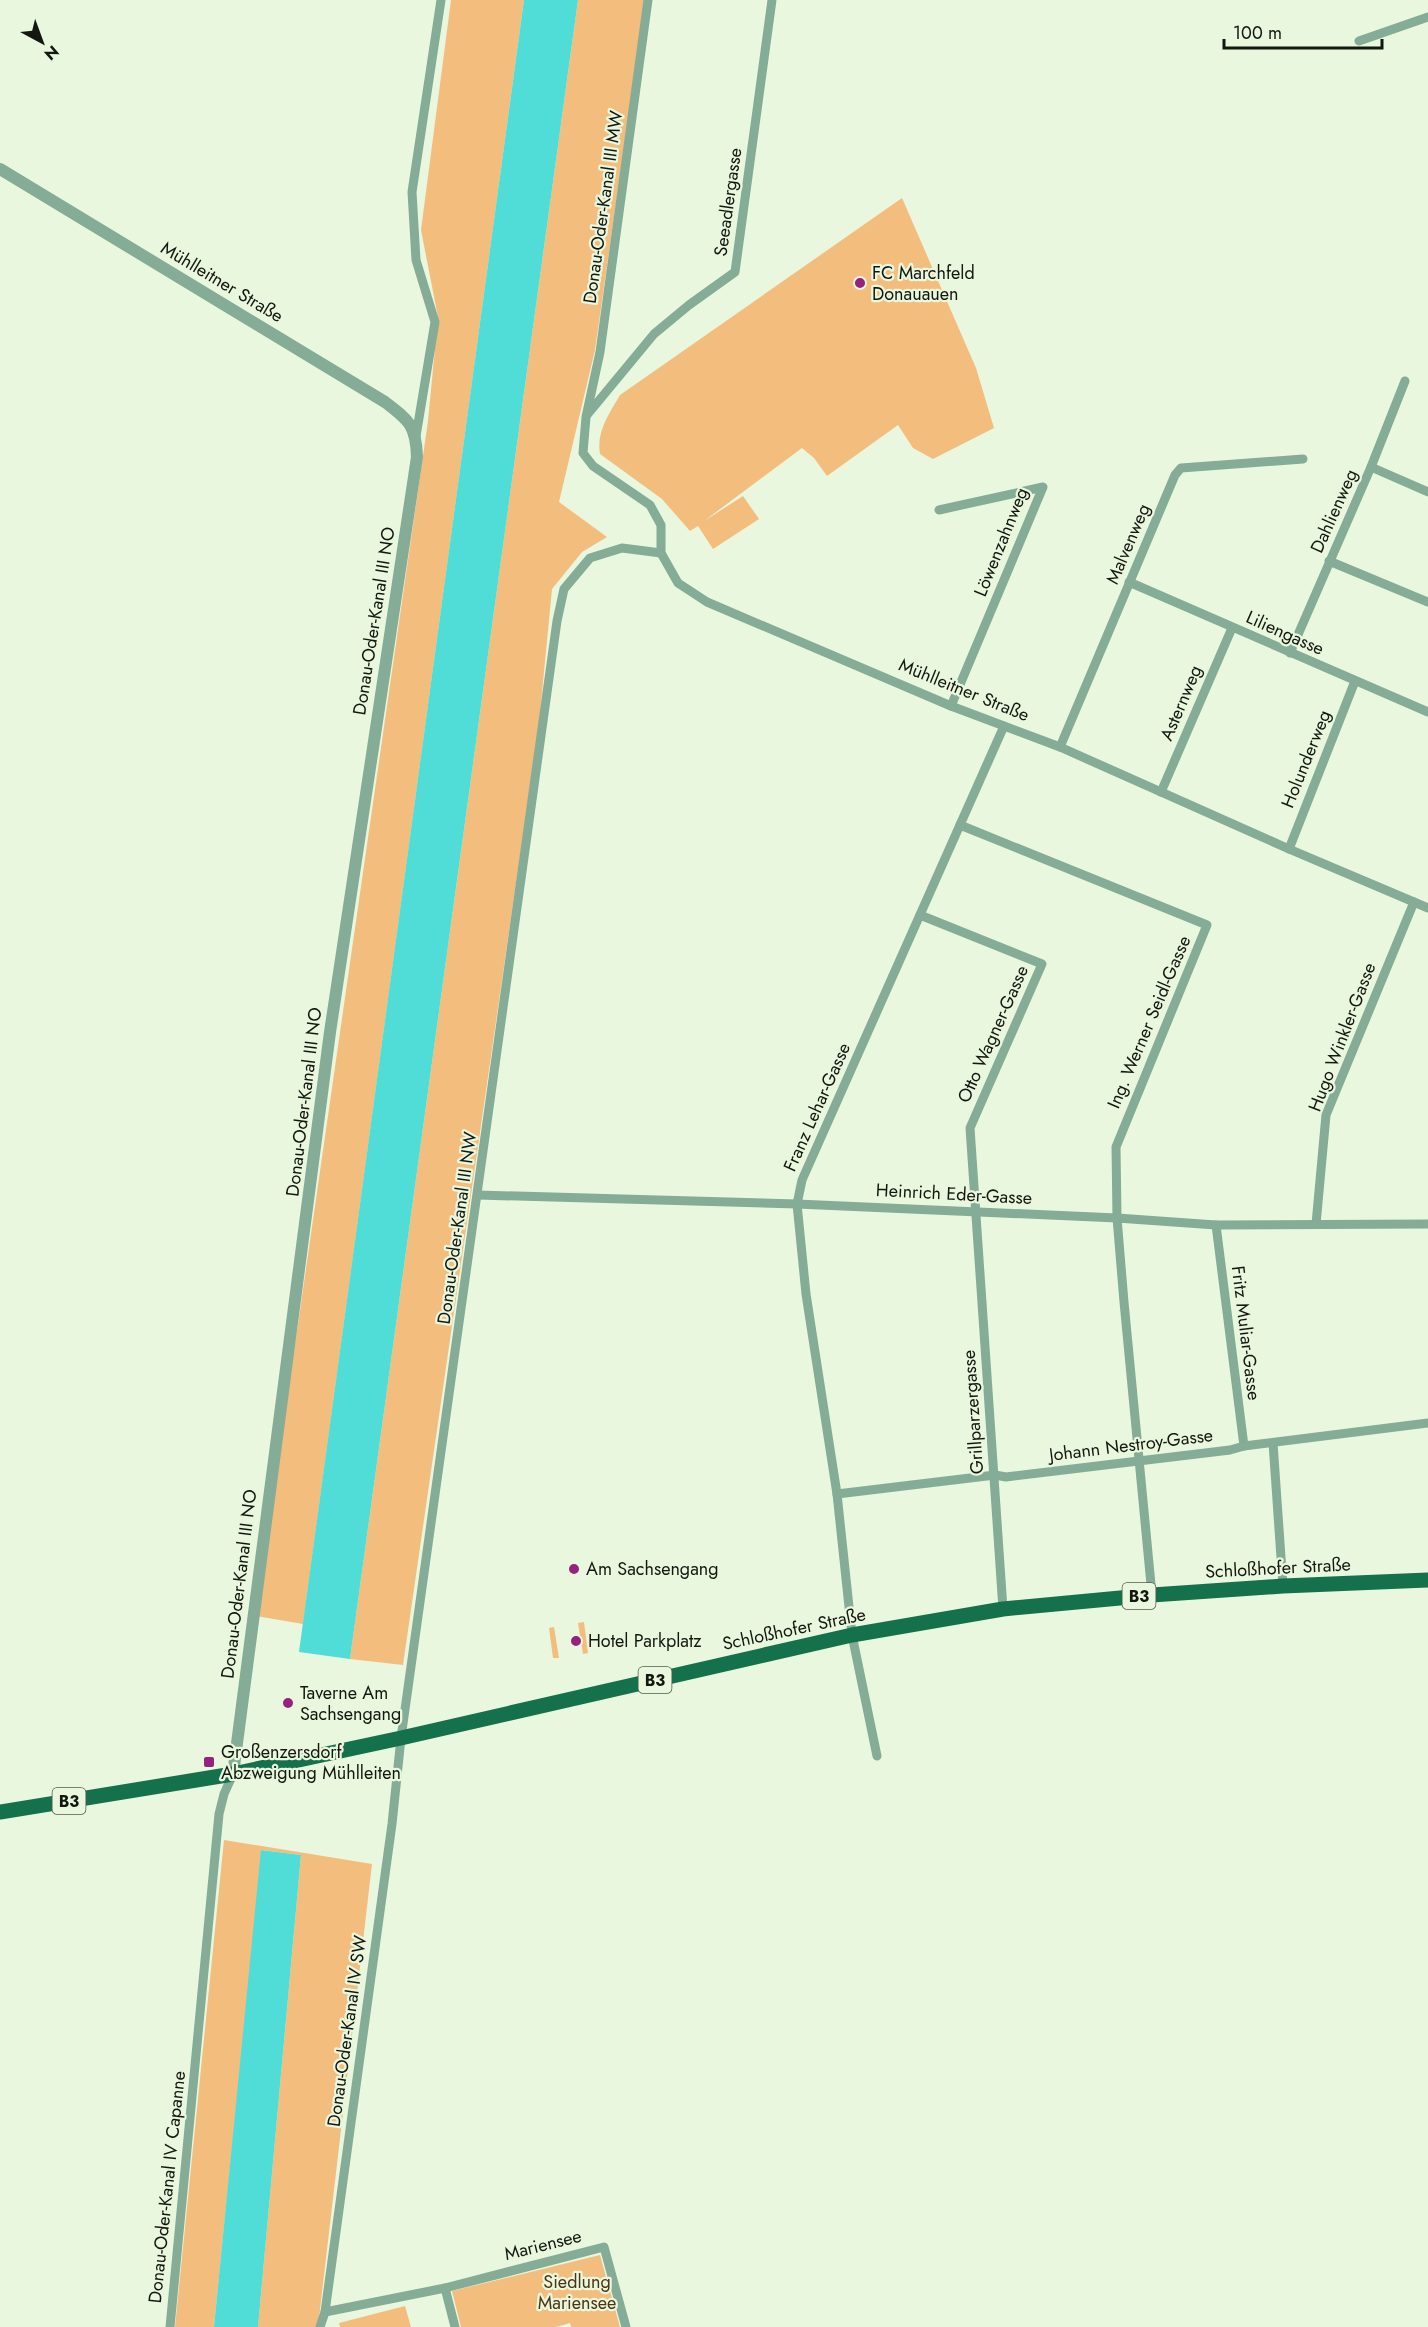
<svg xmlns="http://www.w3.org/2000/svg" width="1428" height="2327" font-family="Jost,sans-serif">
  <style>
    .green { fill: #f3bd7e }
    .water { fill: #50dcd7 }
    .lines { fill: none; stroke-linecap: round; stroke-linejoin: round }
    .minor { stroke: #84ac97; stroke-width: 9 }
    .tertiary { stroke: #84ac97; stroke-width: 12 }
    .primary { stroke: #15714c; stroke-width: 15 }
    .poi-dot { fill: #96217e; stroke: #e9f7de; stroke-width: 2 }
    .labels { text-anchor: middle; stroke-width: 4.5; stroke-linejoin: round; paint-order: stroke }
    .shield { fill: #e9f7de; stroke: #535a4d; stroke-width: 1.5 }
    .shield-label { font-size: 16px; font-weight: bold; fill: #13170f }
    .street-label { font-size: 18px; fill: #13170f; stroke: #e9f7de }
    .poi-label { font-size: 18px; fill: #13170f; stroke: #e9f7de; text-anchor: start }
    .park-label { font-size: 18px; fill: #4d3312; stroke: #e9f7de }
  </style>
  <rect width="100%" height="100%" fill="#e9f7de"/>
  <g class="green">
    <path d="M451,0h73l-221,1624 -47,-8 172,-1195 10,-104 -17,-87z"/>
    <path d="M578,0h67l-50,350 -36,152 48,35 -25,15 -30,37 -13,135 -136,941 -53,-6z"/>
    <path d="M902,198l74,170 18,60 -61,31 -20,-11 -15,-23 -71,51 -13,-18 -12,-10 -98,73 39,-25 16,23 -46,30 -15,-23 -8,5 -28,-32 -62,-45c-4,-22 9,-40 20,-59z"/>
    <path d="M584,1622l4,31 -5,1 -5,-31z"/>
    <path d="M554,1627l5,31h-6l-4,-30z"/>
    <path d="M224,1840l148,24 -54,463h-60l43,-472 -39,-5 -48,477h-39z"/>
    <path d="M600,2255l20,72h-49l-1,-4 -14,4h-95l-9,-36z"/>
    <path d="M405,2306l6,21h-71l-1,-4z"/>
  </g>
  <g class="water">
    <path d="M524,0h54l-228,1659 -51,-7z"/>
    <path d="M261,1850l40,5 -43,472h-44z"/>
  </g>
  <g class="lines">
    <g class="minor">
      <path d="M648,0l-48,352 -14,65 -3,36 10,13 57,39 11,20v28l17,30 29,19 244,104 109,41 229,102 139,59"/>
      <path d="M1359,41l69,-24"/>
      <path d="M587,415l67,-81 35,-29 46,-33 37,-272"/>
      <path d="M416,436l19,-114 -19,-62 -4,-68 29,-192"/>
      <path d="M1371,467l57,25"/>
      <path d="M939,510l104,-23 -92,219"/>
      <path d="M1329,561l99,41"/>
      <path d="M1129,582l299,130"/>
      <path d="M1290,653l81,-186 34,-86"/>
      <path d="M1060,747l115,-272 6,-7 122,-9"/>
      <path d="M1161,792l71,-164"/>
      <path d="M960,825l247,100 -91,222 1,71 7,84 28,293"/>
      <path d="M1289,849l66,-168"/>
      <path d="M920,915l122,49 -72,164 33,481"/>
      <path d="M478,1195l319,9 320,14 99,7 212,-1"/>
      <path d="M1316,1224l10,-109 88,-213"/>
      <path d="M1216,1225l28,221"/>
      <path d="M1273,1443l10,143"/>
      <path d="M837,1494l158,-19 11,2 224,-27 14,-4 184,-23"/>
      <path d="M877,1756l-25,-121 -15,-141 -31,-200 -9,-90 5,-24 202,-454"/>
      <path d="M445,2288l10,39"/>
      <path d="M325,2312l120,-24 159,-41 22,80"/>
      <path d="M170,2327l49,-513 5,-20 9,-20"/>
      <path d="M320,2327l5,-15 67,-488 9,-86 156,-1117 7,-32 26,-31 32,-10 39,5"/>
    </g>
    <path class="tertiary" d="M0,169l385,233c25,19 31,24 32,55l-87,575 -97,742"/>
    <path class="primary" d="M0,1812l233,-38 168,-36 451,-103 151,-26 149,-14 131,-9 145,-6"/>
  </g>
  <g class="poi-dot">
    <circle cx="860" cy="283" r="6"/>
    <circle cx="574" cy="1569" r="6"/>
    <circle cx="576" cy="1641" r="6"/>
    <circle cx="288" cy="1703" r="6"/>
    <rect x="203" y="1756" width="12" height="12" rx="3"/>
  </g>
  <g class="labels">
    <g class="shield">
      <rect x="1122.5" y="1583" width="33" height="26" rx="4.5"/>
      <rect x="638.5" y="1667" width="33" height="26" rx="4.5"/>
      <rect x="52.5" y="1788" width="33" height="26" rx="4.5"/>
    </g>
    <g class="shield-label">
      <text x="1139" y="1602">B3</text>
      <text x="655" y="1686">B3</text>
      <text x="69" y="1807">B3</text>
    </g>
    <g class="street-label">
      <text transform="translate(728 202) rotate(-82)" y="6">Seeadlergasse</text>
      <text transform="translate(603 207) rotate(-82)" y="6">Donau-Oder-Kanal III MW</text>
      <text transform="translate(222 282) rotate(31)" y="6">Mühlleitner Straße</text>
      <text transform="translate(1334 511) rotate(-66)" y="6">Dahlienweg</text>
      <text transform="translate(1001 542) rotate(-68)" y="6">Löwenzahnweg</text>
      <text transform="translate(1128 544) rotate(-67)" y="6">Malvenweg</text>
      <text transform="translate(374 621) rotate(-81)" y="6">Donau-Oder-Kanal III NO</text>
      <text transform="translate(1285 633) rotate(24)" y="6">Liliengasse</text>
      <text transform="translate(964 690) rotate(22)" y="6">Mühlleitner Straße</text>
      <text transform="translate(1181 703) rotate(-67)" y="6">Asternweg</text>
      <text transform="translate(1306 759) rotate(-68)" y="6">Holunderweg</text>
      <text transform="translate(1149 1022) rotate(-67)" y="6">Ing. Werner Seidl-Gasse</text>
      <text transform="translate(993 1034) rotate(-66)" y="6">Otto Wagner-Gasse</text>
      <text transform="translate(1342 1037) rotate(-69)" y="6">Hugo Winkler-Gasse</text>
      <text transform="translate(304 1102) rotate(-83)" y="6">Donau-Oder-Kanal III NO</text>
      <text transform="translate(817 1107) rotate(-66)" y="6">Franz Lehar-Gasse</text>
      <text transform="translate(954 1194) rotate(3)" y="6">Heinrich Eder-Gasse</text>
      <text transform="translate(457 1228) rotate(-82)" y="6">Donau-Oder-Kanal III NW</text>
      <text transform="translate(1246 1333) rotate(83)" y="6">Fritz Muliar-Gasse</text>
      <text transform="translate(973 1412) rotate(-94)" y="6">Grillparzergasse</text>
      <text transform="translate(1131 1445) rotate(-7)" y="6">Johann Nestroy-Gasse</text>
      <text transform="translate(1278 1568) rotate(-3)" y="6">Schloßhofer Straße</text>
      <text transform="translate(239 1584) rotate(-83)" y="6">Donau-Oder-Kanal III NO</text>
      <text transform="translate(794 1629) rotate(-12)" y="6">Schloßhofer Straße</text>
      <text transform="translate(347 2031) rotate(-82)" y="6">Donau-Oder-Kanal IV SW</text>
      <text transform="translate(167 2187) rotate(-84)" y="6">Donau-Oder-Kanal IV Capanne</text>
      <text transform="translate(543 2245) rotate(-14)" y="6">Mariensee</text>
    </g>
    <g class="poi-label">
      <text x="872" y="279">FC Marchfeld<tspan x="872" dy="21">Donauauen</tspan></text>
      <text x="586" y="1575">Am Sachsengang</text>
      <text x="588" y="1647">Hotel Parkplatz</text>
      <text x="300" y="1699">Taverne Am<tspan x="300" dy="21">Sachsengang</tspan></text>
      <text x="221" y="1758">Großenzersdorf<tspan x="221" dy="21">Abzweigung Mühlleiten</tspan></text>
    </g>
    <g class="park-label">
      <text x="577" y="2288">Siedlung<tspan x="577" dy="21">Mariensee</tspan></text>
    </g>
  </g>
  <g transform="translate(42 42) rotate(139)" stroke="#e9f7de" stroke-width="4.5" paint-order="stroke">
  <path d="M0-4.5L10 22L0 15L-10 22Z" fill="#13170f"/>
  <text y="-9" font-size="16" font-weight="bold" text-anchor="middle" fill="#13170f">N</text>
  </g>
  <path d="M1224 39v9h158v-9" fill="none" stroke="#13170f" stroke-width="3"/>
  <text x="1233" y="39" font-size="18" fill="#13170f" stroke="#e9f7de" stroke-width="4.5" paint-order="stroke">100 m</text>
</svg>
